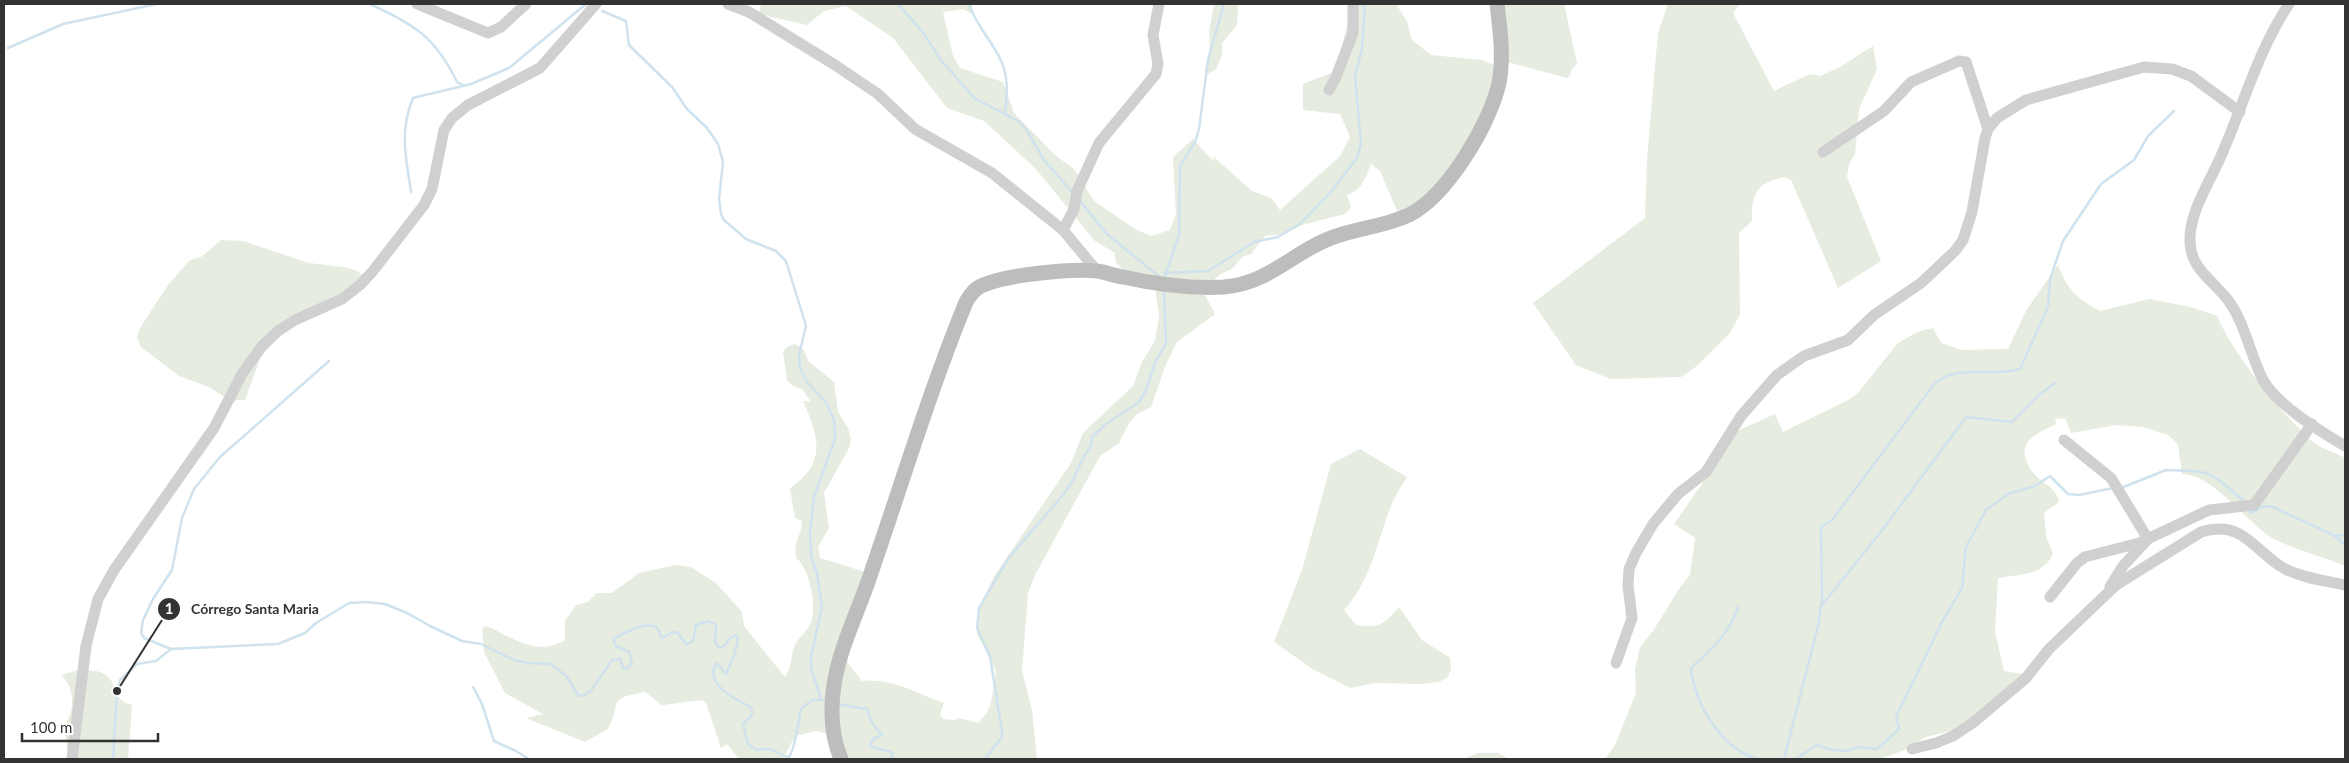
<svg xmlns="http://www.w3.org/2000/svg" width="2349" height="763" font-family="Lato,sans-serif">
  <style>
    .green { fill: #e6ecdf }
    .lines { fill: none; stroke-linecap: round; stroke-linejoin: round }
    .stream { stroke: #cfe2ee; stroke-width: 2.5 }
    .street { stroke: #d0d0d0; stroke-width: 11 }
    .secondary { stroke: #bdbdbd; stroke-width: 15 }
    .leader { fill: none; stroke: #333; stroke-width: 2 }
    .callout-dot { fill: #333; stroke: #fff; stroke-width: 2 }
    .mark-label { font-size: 15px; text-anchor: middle; font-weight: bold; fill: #fff }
    .callout-label { font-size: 14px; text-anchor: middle; font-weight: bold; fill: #333; stroke: #fff; stroke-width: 5; stroke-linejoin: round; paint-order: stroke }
  </style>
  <rect width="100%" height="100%" fill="#fff"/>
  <g class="green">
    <path d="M761,4h211l1,10 -10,-5 -20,3 10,44 7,12 43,14 11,31 41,42 19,14 20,32 41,28 16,7 19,-6 6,-16 -3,-57 20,-18 20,22 1,-4 38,34 19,7 9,12 60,-54 10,-19 -10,-23 -37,-4v-26l33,-13 16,-67h44l11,17 5,19 19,15 51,5 12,5 3,9 -24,72 -70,79 -23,-54 -9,-7c-5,13 -10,27 -24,31l4,13 -6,6 -43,11 -17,9 -20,2 -14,18 -9,3 -9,11 -12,6 -19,15 13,25 -38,28 -11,22 -15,43 -14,7 -8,9 -10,20 -19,13 -65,119 -7,18 -6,78 10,39 5,49h-191l-18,-25 -12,-3 -21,5 -12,23h-44l-12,-15 -6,4 -15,-45 -3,-3 -41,5 -17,-13c-40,6 -23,12 -37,37l-23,13 -59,-24 17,-4 -38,-21 -21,-41 -2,-24 5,-2c26,12 50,31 78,14v-19l11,-16 12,-3 9,-9h15l27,-20 36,-8 16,2 25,16 26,29 2,14 41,51c7,-9 5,-18 9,-29 2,-9 11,-14 15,-22 10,-15 1,-58 -13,-68 -3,-18 6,-22 6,-37l-7,-3 -5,-29c7,-7 15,-12 20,-20 14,-22 2,-47 -7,-68l8,1 -9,-13 -9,-3 -6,-6 -4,-28 4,-5 8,-3 8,5 6,13 25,20 4,30 10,16 3,11 -2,9 -25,45 5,35 -11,19 2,11 45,14 11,10 -30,79 16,20c28,-4 57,13 82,22l-4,11 3,5 11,1 5,-2 19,5 8,-9 5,-11 5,-32 -19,-37 3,-29 15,-30 76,-112 12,-30 50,-47 10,-26 12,-19 4,-25 -4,-29c-11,-10 -44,-15 -40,-34l-20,-12 -60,-73 -51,-47 -37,-13 -54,-70 -47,-32 -22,5 -17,14 -48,-11z"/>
    <path d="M1214,4h24l-1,21 -15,18v12l-6,14 -10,6 -1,-5 5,-21 -1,-17z"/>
    <path d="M1495,4h69l13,59 -6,7 -1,6 -3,2 -64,-17z"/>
    <path d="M1668,4h72l-7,9 41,78 36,-17 10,2 20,-9 33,-21 4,23 -18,40 -4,45 -6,10 -2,13 34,84 -43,27 -47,-108 -7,-3c-28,6 -33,17 -32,44l-13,12 1,82 -11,19 -32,32 -16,11 -70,2 -35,-14 -43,-62 112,-85 2,-59 11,-126z"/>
    <path d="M221,240l22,1 66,22 35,4 14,4 12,12 -75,36 -34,37 -16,44h-8l-4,3 -22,-15 -32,-12 -38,-29 -4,-10 3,-9 28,-43 22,-25 11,-3z"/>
    <path d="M2058,265c10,26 19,33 42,46l49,-12 42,8 26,9c17,39 62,95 94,124 8,8 24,12 34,18v108c-20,-9 -60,-19 -76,-30 -22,-15 -59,-63 -87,-62l-4,-30 -10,-9 -25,-8 -27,-2 -45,8 -6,-15 -10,1 1,5c-13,7 -35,14 -31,32 7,28 30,25 34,46l-15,11 2,23 7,18c-10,22 -33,20 -55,24l-3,54 9,39 25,4 -15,19 -32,14 -13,12 -15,10 -28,7 -19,12 -26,10h-276l10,-14 21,-52 -1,-24 5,-22 13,-16 28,-45 9,-11 5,-37 -21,-14 32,-46 20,-42 49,-22 8,18 67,-33 8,-6 39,-49 20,-12 16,-4 8,15 20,7 47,-1 19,-40z"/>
    <path d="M1360,449l47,28c-5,8 -10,16 -14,24 -16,38 -20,77 -49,109l12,15c24,3 27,0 43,-18l23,33 28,18 1,10 -3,9 -9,5 -18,2 -46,-1 -24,5 -37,-18 -40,-28 28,-72 29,-106z"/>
    <path d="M78,670c51,-2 24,27 54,35l-4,54h-60l-2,-22 -5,-9c15,-12 15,-40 0,-53z"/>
    <path d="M1478,753h20l11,6h-46z"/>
  </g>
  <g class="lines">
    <g class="stream">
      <path d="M370,4c44,21 65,32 87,78l6,3"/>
      <path d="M898,4l24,27 18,28 34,39 44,23 8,8 18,31 28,32"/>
      <path d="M969,4c8,26 34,47 37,74 2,12 0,25 -1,36"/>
      <path d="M602,11l24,10 3,24 43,42 15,22 20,19 11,16 5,18 -4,37 2,15 3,6 22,19 30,12 10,10 20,65 -7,29 1,13 7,14 19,20 8,18 1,19 -21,58 -4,34 1,25 6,18 5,33 -11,50v11l10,31"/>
      <path d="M8,48l55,-24 94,-20"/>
      <path d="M411,192c-5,-35 -12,-60 2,-94l58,-14 38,-16 77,-64"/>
      <path d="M1079,200l28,34 54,44"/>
      <path d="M1164,273l44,-2 46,-29 24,-5 23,-14 29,-30 27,-35 4,-14 -6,-68 7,-27 3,-45"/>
      <path d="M1164,279l15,-44 1,-69 15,-24 4,-13 9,-69 16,-56"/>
      <path d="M2121,488l45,-18 27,1 13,2 13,7 25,21"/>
      <path d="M2249,510l1,3 15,-7 8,1 62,29 10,9"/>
      <path d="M2335,536l10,-1"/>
      <path d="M1822,605l61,-76 83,-112 46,5 27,-27 16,-12"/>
      <path d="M1738,607c-8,26 -27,43 -47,61 4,36 31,83 68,91"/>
      <path d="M171,649l-27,-11 -3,-5 2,-13 10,-21 19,-29 10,-52 12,-29 26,-32 109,-96"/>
      <path d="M473,687l9,17 12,37 22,10 13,8"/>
      <path d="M837,704l30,5 5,14 10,12 -9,4 -3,6c7,6 16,4 23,8l-2,6"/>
      <path d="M113,759l4,-68 3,-11 17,-16 19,-3 15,-12 107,-5 27,-11 11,-10 33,-20 18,-1 18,2 22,9 23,13 32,15 19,3 33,16 13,3 24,1 16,13 11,18 4,1 8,-4 22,-32 8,-1 3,9 3,1 6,-6 -3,-11 -13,-6 -3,-7c9,-5 35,-19 44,-11 3,3 3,8 5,10l11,-6 5,1 8,11 7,-3 3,-16 12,-4 8,4 -1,18 5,5 6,-4 3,-5 7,-4 2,4 -4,17 -8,18 -9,-11c-15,21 20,37 35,45v7l-9,9 5,20 8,6c5,0 9,-2 13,-1 8,1 12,8 20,8 7,-11 9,-34 12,-48l11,-9h15"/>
      <path d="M985,759l17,-22v-5l-12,-76 -13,-28 2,-20 29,-49 55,-64 10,-15 10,-22 8,-12 1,-9 14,-13 33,-22 7,-12 9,-27 11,-20 -2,-53"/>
      <path d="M1784,759l34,-133 4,-27 -1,-72 11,-7 103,-137c23,-19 58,-6 85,-14l28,-62 2,-28 13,-38 38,-57 33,-24 14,-24 26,-25"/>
      <path d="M1796,759l21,-14 11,4 18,2 12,-4 19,2 20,-18 2,-3 -3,-11 46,-95 20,-34 4,-41 20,-37 22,-16 27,-8 15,-10 18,18 11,1 34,-7"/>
    </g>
    <g class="street">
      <path d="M417,4l71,29 13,-6 25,-23"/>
      <path d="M728,4l21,8 86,53 43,29 37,35 77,44 71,57 34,41"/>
      <path d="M2289,4c-30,45 -44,96 -65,145 -11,29 -35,61 -34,92 0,28 23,39 38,59 17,23 22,54 35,80 14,25 57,51 82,66"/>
      <path d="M1329,90l7,-13 17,-44v-29"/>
      <path d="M1823,152l61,-41 27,-29 48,-21 7,1 22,67"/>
      <path d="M1063,230l11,-21 3,-18 22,-48 57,-69 2,-10 -5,-29 6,-31"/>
      <path d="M2064,440l47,38 37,61 -25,27 -13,21"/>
      <path d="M2050,597l27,-34 8,-6 54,-14 70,-33 45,-5 58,-81"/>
      <path d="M1616,663l16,-45 -4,-32 1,-17 7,-16 17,-29 25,-30 28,-22 35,-56 36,-41 27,-19 44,-16 26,-25 47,-32 34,-32 8,-11 9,-28 13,-74 3,-9 9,-11 29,-18 118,-33 28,2 19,7 49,36"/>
      <path d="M1912,749l24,-6 17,-7 21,-14 52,-44 23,-29 67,-64 85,-53c43,-13 52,19 84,37 18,9 41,12 60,16"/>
      <path d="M72,759l14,-113 12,-47 16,-29 100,-142 28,-54 20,-28 16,-15 17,-11 47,-21 18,-14 13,-14 51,-66 8,-16 12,-59 8,-12 16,-13 72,-37 56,-64"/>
    </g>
    <path class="secondary" d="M841,759c-10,-24 -11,-48 -7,-74 6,-40 26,-77 38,-115 31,-90 58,-180 94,-268 4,-7 8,-13 15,-16 23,-11 91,-18 116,-15 9,1 17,5 26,6 32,7 69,12 101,10 44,-4 65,-31 102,-47 27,-12 55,-12 83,-25 38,-19 81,-91 90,-132 5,-26 1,-53 -2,-79"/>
  </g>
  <path class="leader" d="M117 691L169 609"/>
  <g class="callout-dot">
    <circle cx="117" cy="691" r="5"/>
    <circle cx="169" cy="609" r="12"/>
  </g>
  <g class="mark-label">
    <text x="169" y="614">1</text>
  </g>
  <g class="callout-label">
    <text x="255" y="614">Córrego Santa Maria</text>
  </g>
  <rect width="2349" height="763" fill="none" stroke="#333333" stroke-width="10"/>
  <path d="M22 733v8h136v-8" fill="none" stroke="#333333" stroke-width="2.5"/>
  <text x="30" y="733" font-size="15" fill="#333333" stroke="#ffffff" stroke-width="4" paint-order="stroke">100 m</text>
</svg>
